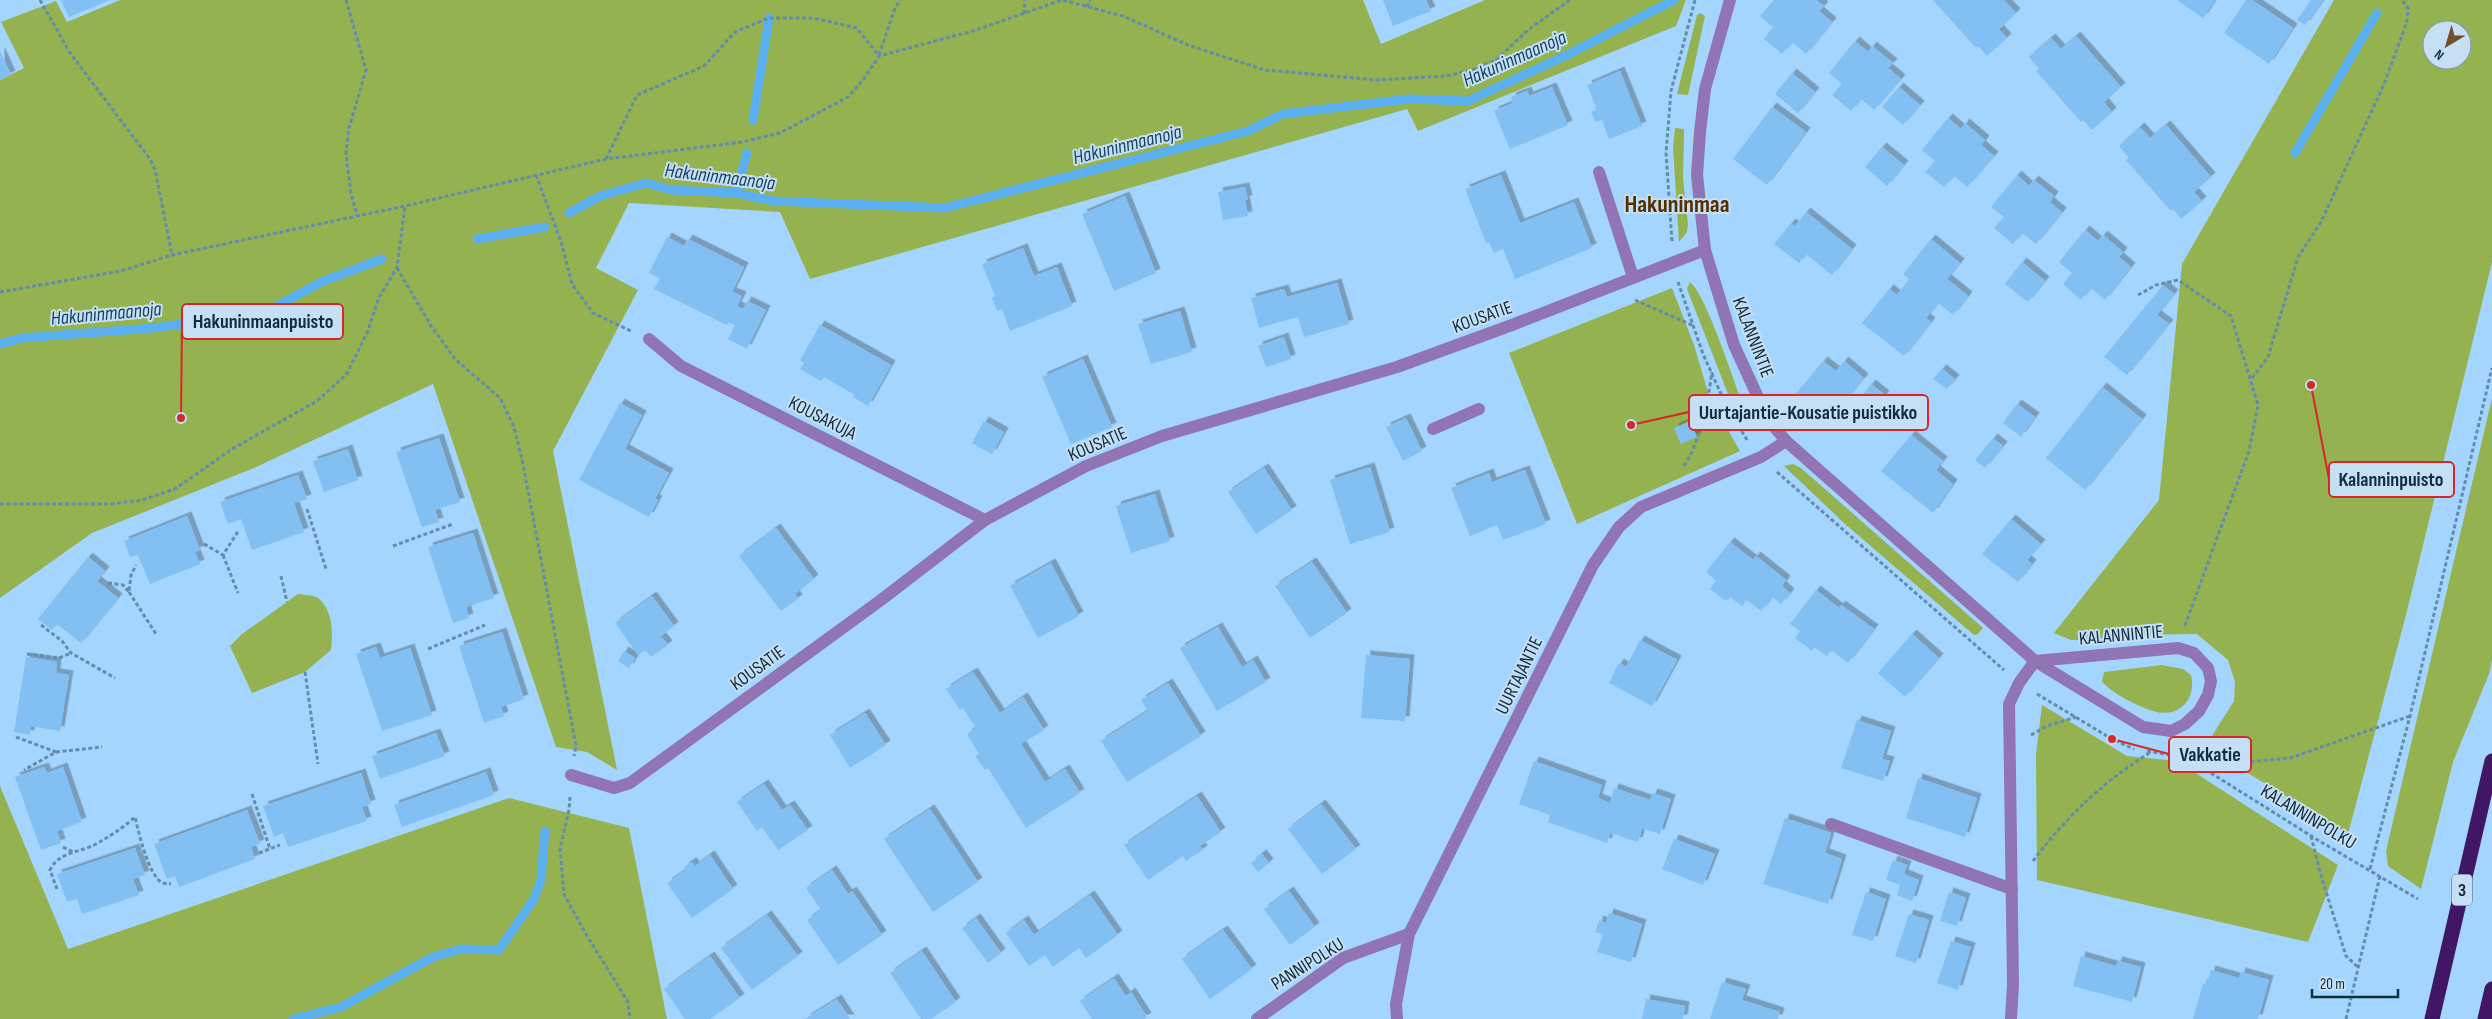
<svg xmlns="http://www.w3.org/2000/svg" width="2492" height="1019" font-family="'Sofia Sans Condensed',sans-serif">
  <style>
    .green { fill: #94b250; fill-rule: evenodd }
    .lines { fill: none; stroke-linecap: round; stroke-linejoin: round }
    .stream { stroke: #59aff0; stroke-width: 9 }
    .building { fill: #82c0f3; filter: url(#shadow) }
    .path { stroke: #648cac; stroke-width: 3; stroke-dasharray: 4 2.5; stroke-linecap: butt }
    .minor { stroke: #9074b3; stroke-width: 12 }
    .highway { stroke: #401665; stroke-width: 15 }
    .labels { text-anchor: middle; stroke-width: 4; stroke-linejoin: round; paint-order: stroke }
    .shield { fill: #c6dff4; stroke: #486276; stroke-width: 1 }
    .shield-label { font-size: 18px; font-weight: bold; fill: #122c40 }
    .street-label { font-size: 19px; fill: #122c40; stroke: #c6dff4 }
    .water-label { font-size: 20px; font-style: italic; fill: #154364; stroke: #c6dff4 }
    .district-label { font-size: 24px; font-weight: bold; fill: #552e00; stroke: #c6dff4 }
    .leader { fill: none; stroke: #d62828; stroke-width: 2 }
    .callout-dot { fill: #d62828; stroke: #c6dff4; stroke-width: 2 }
    .callout { fill: #c6dff4; stroke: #d62828; stroke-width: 2 }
    .callout-label { font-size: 20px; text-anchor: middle; font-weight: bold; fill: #122c40 }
  </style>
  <defs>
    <filter id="shadow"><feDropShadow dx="4.5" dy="-4.5" stdDeviation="0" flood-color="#0004"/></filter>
  </defs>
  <rect width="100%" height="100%" fill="#a3d5fe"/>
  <g class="green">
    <path d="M120,0h1243l18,44 104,-44h201l-10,26 -258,105 -11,-22 -597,170 -30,-67 -151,-9 -33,65 42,22 -85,161 64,319 -30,-18 -31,-5 -123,-363 -179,84 -162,65 -92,65v-518l24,-12 -23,-46 55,-21 11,21z"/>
    <path d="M2334,0h158v262l-86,353 -58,219 -143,-87 29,-46 1,-19 -7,-22 -31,-26 -62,1 -52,5h-12l-17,-7 105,-133 23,-236zM2432,30h30v30h-30z"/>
    <path d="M1700,13l5,3 -17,79 -11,-1 20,-79z"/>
    <path d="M1675,128l9,1 -1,49 5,47 -1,7 -8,10 -6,-95z"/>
    <path d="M1690,282c15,12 41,90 49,112l-9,5 -43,-110z"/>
    <path d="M1672,288l22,57 16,54 30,52 -163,73 -68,-171z"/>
    <path d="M2492,398v262l-3,14 -36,88 -32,127 -33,-23 -2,-15z"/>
    <path d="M1793,464l8,4 182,160 -5,6 -4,1 -130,-112 -60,-57z"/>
    <path d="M298,594c6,1 15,1 20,4 15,12 15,35 13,52l-26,22 -53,21 -22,-47 12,-12z"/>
    <path d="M2162,665l21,4 8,6c6,25 -13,44 -38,36 -17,-5 -39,-17 -51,-29l2,-10z"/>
    <path d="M2042,705l85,51 50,5 161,104 -30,77 -271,-62 -1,-126z"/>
    <path d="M0,786l68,163 441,-151 120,30 38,191h-667z"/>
  </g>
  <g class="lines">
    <g class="stream">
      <path d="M753,120l16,-102"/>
      <path d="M2295,153l82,-140"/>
      <path d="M736,193l11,-40"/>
      <path d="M569,213l31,-17 46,-13 26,7 64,3 37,8 171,7 304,-77 35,-17 126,-15 59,2 99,-46 107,-55"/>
      <path d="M477,239l68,-12"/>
      <path d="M0,344l22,-6 131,-10 44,-6 23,3 26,-2 75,-41 61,-23"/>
      <path d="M293,1019l48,-12 92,-50 28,-8 38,1 35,-51 7,-20 4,-48"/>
    </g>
  </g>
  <g class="building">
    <path d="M61,0h49l-41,17z"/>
    <path d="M1383,0h43l5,11 -38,15z"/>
    <path d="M1774,0h42l8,6 -5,5 13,11 -26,32 -14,-12 -10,12 -18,-15 9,-12 -13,-11z"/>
    <path d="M1933,0h71l12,13 -17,16 8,9 -20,18 -9,-10 -2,2z"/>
    <path d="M2177,0h38l-12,18z"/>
    <path d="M2246,0h6l41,28 -24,36 -45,-31z"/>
    <path d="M2311,0h12l-18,25 -8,-5z"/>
    <path d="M2076,36l45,51 -17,15 8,10 -20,18 -9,-10 -2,2 -45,-51 3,-2 -10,-12 22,-19 10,11z"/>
    <path d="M1855,41l13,11 4,-6 21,17 -5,5 13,11 -27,31 -13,-11 -10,12 -19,-16 10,-11 -13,-11z"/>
    <path d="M0,51l11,24 -11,5z"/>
    <path d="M1620,71l22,55 -33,13 -7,-19 -6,2 -5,-10 6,-2 -10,-25z"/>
    <path d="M1792,73l23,19 -17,21 -23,-19z"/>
    <path d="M1552,87l16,38 -58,24 -16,-38 19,-8 -2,-6 16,-6 2,5z"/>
    <path d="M1899,87l21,18 -17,20 -21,-18z"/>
    <path d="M1772,107l34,25 -39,53 -34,-26z"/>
    <path d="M1948,118l13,11 4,-6 20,17 -4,5 13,11 -27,31 -13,-11 -10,11 -19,-15 10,-11 -13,-11z"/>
    <path d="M2166,125l45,52 -17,15 8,9 -21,18 -8,-10 -2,2 -32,-36 -13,-15 3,-2 -10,-12 21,-19 10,11z"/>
    <path d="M1882,147l22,18 -17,21 -22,-19z"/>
    <path d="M1501,175l19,48 54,-21 18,46 -77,31 -12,-30 -9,4 -5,-11 -3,1 -21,-54z"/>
    <path d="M2017,175l12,11 5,-6 20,16 -4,6 12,10 -26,32 -14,-11 -9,11 -19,-16 10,-11 -13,-10z"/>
    <path d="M1245,187l3,13h-3l3,16 -25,4 -5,-28z"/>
    <path d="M1125,196l31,77 -42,18 -32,-77z"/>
    <path d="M1806,212l46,37 -20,26 -26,-21 -7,9 -25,-19 17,-21 4,3z"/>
    <path d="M2085,230l13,11 5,-6 20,17 -4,5 12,10 -26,33 -14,-12 -10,12 -18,-16 9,-11 -13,-11z"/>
    <path d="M667,237l17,9 4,-7 56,28 -12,25 10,4 -5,10 6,3 4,-8 19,9 -19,39 -19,-10 7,-14 -7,-3 -1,3 -73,-36 6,-10 -11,-6z"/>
    <path d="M1931,239l29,24 -13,16 21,17 -15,19 -15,-12 -12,15 5,4 -27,34 -42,-33 27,-34 8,6 12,-16 -6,-5z"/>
    <path d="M1023,248l11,28 23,-9 15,39 -62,25 -8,-22 -5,2 -5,-13 3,-2 -13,-32z"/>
    <path d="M2022,262l23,19 -17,21 -23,-18z"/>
    <path d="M1337,283l12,41 -45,13 -6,-20 -39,11 -8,-30 33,-9 3,8z"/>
    <path d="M2163,285l11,9 -17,21 12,9 -42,51 -23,-18z"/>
    <path d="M1180,311l12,41 -41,12 -13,-40z"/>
    <path d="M820,325l71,40 -23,41 -15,-9 2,-2 -31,-18 -3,4 -21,-12 4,-6 -4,-3z"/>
    <path d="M1284,337l7,22 -25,8 -8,-21z"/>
    <path d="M1083,359l29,68 -41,17 -29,-67z"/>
    <path d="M1823,361l13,10 8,-10 20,17 -37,44 -32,-27z"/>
    <path d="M1942,369l13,10 -8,10 -14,-10z"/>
    <path d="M1871,384l14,11 -27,33 -12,-10z"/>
    <path d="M2102,387l40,32 -57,71 -39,-32z"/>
    <path d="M620,403l22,12 -17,34 44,24 -14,26 3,1 -9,17 -70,-37z"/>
    <path d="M2017,404l18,13 -14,20 -18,-14z"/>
    <path d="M1406,418l16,33 -19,10 -17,-34z"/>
    <path d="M984,421l20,11 -12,22 -20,-11z"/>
    <path d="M1690,421l7,16 -16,7 -7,-16z"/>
    <path d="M1911,435l32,26 -7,9 17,14 -20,29 -52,-42z"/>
    <path d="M439,438l21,64 -25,8 4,12 -17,5 -26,-75z"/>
    <path d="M1993,438l10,8 -18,22 -10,-8z"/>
    <path d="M348,449l10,31 -34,12 -11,-31z"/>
    <path d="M1370,467l20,65 -40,12 -20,-64z"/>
    <path d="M1264,468l28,42 -36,24 -28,-42z"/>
    <path d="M1525,470l21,54 -43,16 -6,-15 -27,11 -19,-48 38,-15 3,9z"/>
    <path d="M298,475l9,24 -13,4 10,29 -52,18 -11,-31 -13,5 -8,-22z"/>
    <path d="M1155,494l15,47 -39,12 -15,-47z"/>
    <path d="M187,516l13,34 -5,2 5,12 -50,20 -12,-29 -8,2 -6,-16z"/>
    <path d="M2011,519l30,25 -14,16 5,4 -14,18 -36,-28z"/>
    <path d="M776,528l38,51 -19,15 3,5 -17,12 -42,-55z"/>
    <path d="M473,533l21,65 -28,9 3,11 -16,5 -25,-76z"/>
    <path d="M1730,542l23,18 3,-4 30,24 -4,6 8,7 -9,11 -9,-7 -11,14 -14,-11 -5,6 -12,-9 -4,4 -16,-12 6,-8 -10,-9z"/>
    <path d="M88,557l17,14 -8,10 21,17 -37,45 -24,-19 -5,6 -14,-11z"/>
    <path d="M1312,562l35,51 -37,25 -35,-52z"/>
    <path d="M1051,563l28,53 -41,22 -28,-52z"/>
    <path d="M1816,590l23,18 2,-3 33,24 -26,34 -17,-13 -4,6 -13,-9 -2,4 -17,-13 5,-7 -10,-7z"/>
    <path d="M652,596l22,30 -13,10 7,9 -17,12 -6,-7 -7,5 -23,-32z"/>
    <path d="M1218,627l24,40 11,-7 13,22 -49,29 -37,-63z"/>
    <path d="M502,632l22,67 -23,8 3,9 -20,7 -25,-77z"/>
    <path d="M1912,634l27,24 -34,39 -27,-24z"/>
    <path d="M1640,640l37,20 -25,46 -43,-23 10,-20 7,4z"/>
    <path d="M376,647l4,11 30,-10 22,67 -50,16 -26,-77z"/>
    <path d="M624,651l11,7 -6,10 -11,-7z"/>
    <path d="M1366,655l44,4 -5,62 -44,-3z"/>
    <path d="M26,657l31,5 -1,11 13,2 -9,56 -29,-5 -1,9 -16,-3z"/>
    <path d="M973,672l27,41 23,-16 21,33 -23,14 24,38 20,-13 15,24 -54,35 -38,-60 -3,2 -10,-14 4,-2 -12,-20 9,-6 -13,-20 -3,2 -14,-21z"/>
    <path d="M1168,683l33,53 -74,46 -26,-41 47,-30 -7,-11z"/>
    <path d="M865,713l21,32 -36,23 -20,-33z"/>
    <path d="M1857,720l34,11 -9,28 8,2 -7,20 -42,-13z"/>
    <path d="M436,733l9,23 -65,23 -8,-23z"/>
    <path d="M1534,761l68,24 -4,13 12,5 4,-15 36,12 3,-7 18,6 -11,35 -18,-6 -4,14 -28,-9 -3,10 -59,-21 2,-7 -31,-11z"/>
    <path d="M44,767l3,6 16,-6 19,55 -25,9 4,12 -20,7 -26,-73z"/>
    <path d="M486,772l8,23 -92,32 -8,-22z"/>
    <path d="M361,773l10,31 -9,3 5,14 -79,26 -5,-14 -9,4 -11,-31z"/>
    <path d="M1918,778l59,20 -12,39 -59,-19z"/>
    <path d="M764,784l18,26 8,-5 18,25 -30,20 -16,-23 -5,4 -20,-29z"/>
    <path d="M1197,796l24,36 -21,14 3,4 -17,11 -3,-5 -35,24 -24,-35z"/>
    <path d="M1321,804l35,45 -34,25 -34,-45z"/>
    <path d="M930,809l48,73 -45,30 -49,-73z"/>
    <path d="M247,810l13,34 -9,3 4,12 -76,28 -4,-11 -8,3 -13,-35z"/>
    <path d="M1785,818l46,15 -6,20 17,6 -14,45 -65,-20z"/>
    <path d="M1674,839l41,15 -12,31 -41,-16z"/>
    <path d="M135,848l10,27 -12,4 6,16 -57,19 -5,-15 -10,3 -10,-28z"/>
    <path d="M1262,854l7,9 -11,9 -7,-9z"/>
    <path d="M710,855l23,34 -41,29 -25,-35 19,-13 -2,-3 8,-5 3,4z"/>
    <path d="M1893,860l14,5 -3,9 15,6 -7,21 -15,-6 3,-10 -14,-5z"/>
    <path d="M832,870l16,24 4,-3 30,44 -44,30 -31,-45 14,-10 -15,-22z"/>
    <path d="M1289,891l26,36 -25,18 -26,-36z"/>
    <path d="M1866,892l20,7 -13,42 -21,-6z"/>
    <path d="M1949,892l17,6 -9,28 -17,-5z"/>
    <path d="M1090,895l28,40 -32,23 -7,-10 -26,19 -8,-12 -16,11 -23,-33 18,-13 10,15z"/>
    <path d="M1609,913l33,11 -11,38 -34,-10 6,-18 -8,-2 4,-12 7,3z"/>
    <path d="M1909,914l20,6 -13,43 -21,-7z"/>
    <path d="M767,915l31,41 -46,34 -31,-42z"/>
    <path d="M976,918l25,35 -13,10 -26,-35z"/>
    <path d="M1223,930l29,39 -42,30 -28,-40z"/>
    <path d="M1951,941l20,6 -13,43 -21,-7z"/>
    <path d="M922,951l34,51 -25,17h-10l-31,-46z"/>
    <path d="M710,956l30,42 -30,21h-25l-21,-30z"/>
    <path d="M2081,956l35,10 2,-5 23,6 -9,35 -59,-16z"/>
    <path d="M2211,970l28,8 2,-6 28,8 -11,39h-65l10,-36 4,1z"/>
    <path d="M1114,978l12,18 5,-4 16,25 -3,2h-52l-12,-18z"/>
    <path d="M1722,982l24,7 -4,11 38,12 -2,7h-68z"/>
    <path d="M837,999l13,20h-45z"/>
    <path d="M1646,999l39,7 -2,13h-41z"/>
  </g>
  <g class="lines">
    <g class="path">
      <path d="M40,0l30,53 80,106 5,11 17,85"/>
      <path d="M346,0l20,70 -17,58 -3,25 5,41 6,21"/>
      <path d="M1087,7l3,-7"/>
      <path d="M1024,14l1,-14"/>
      <path d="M879,55l16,-47 5,-8"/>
      <path d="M606,159l31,-64 67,-29 31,-34 34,-14h44l44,10 22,28"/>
      <path d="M536,175l25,66 11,43 21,29 38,18"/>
      <path d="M1672,241l-6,-88 5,-62 24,-91"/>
      <path d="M397,268l34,58 24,33 45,39 14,29 9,37 53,282 -2,10"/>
      <path d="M1678,282l25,72 23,51 21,35"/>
      <path d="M0,292l121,-21 51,-16 233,-49 201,-47 136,-17 38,-9 68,-36 15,-17 16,-24 94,-25 89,-31 61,16 65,29 77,25 112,10 69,-4 26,-6 24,-10 32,-30 42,-30"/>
      <path d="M2138,295l18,-10 22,-5 53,36 27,89 -9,46 -65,177"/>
      <path d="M1635,300l59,26"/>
      <path d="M2252,378l16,-21 30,-100 23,-35 63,-138 23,-62 1,-14 -6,-8"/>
      <path d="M1684,466c18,-29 23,-61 28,-94"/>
      <path d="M1777,472l227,198"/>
      <path d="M0,504h110l32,-4 33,-11 57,-40 85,-48 29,-26 21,-42 12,-36 18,-29 8,-62"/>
      <path d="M307,509l19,60"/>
      <path d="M204,544l19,11 16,-25"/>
      <path d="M393,546l60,-22"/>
      <path d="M223,555l15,38"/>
      <path d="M281,576l6,26"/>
      <path d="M108,583l15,2 6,7 2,-17 5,-10"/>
      <path d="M129,592l27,42"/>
      <path d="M41,625l21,16 9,12 44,25"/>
      <path d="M428,649l57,-24"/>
      <path d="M27,654l32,4 12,-5"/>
      <path d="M305,672l13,92"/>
      <path d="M2037,694l75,45 22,10"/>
      <path d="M2031,735l16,-9 29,-9"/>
      <path d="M16,737l40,15 -32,18"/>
      <path d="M2181,749l6,9 129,81 102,60"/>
      <path d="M2147,751l40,7"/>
      <path d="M56,752l46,-5"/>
      <path d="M2213,772l34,-10 43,-4 120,-42"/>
      <path d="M252,794l18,55"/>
      <path d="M570,797l-1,13 -9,38 4,46 20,37 44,71 2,17"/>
      <path d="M2311,836l9,36 26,84 13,12"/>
      <path d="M63,847l10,5"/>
      <path d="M259,853l21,-8"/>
      <path d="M2033,861c33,-44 72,-81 118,-109"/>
      <path d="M2370,869l40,-153 82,-348"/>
      <path d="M57,889l-7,-19c9,-19 30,-17 46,-26 14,-8 27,-16 39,-27 3,13 14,61 28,66 2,1 5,0 8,1"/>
      <path d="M2346,1019l34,-143"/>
    </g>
    <g class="minor">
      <path d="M1730,0l-25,89 -5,43 -3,43 8,75 29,95 34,74 18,22 249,220 108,66 28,4 14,-7 14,-13 9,-16 3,-14 -3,-13 -14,-15 -16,-5 -143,13"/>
      <path d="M1599,172l34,105"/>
      <path d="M649,339l32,27 304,154"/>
      <path d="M1433,429l46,-20"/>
      <path d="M571,775l43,13 16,-5 251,-183 104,-80 101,-54 76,-30 235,-69 115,-42 193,-75"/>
      <path d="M1831,824l181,65"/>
      <path d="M1257,1019l86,-61 66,-24"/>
      <path d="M1397,1019l-1,-15 13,-70 184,-369 26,-38 22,-20 120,-50 25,-16"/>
      <path d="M2011,1019l2,-35 -4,-280 10,-21 16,-22"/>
    </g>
    <g class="highway">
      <path d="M2432,1019l60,-258"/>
      <path d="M2485,1019l7,-30"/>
    </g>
  </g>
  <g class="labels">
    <rect class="shield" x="2452" y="874.5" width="20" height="31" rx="4"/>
    <g class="shield-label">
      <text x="2462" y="896">3</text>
    </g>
    <g class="street-label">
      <text transform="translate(1482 316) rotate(-20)" y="7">KOUSATIE</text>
      <text transform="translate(1754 337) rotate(69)" y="7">KALANNINTIE</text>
      <text transform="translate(823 417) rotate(27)" y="7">KOUSAKUJA</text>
      <text transform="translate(1097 443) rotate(-23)" y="7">KOUSATIE</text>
      <text transform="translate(2121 634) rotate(-5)" y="7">KALANNINTIE</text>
      <text transform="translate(757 667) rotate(-36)" y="7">KOUSATIE</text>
      <text transform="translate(1518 675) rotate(-64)" y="7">UURTAJANTIE</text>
      <text transform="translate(2309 816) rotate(31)" y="7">KALANNINPOLKU</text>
      <text transform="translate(1307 963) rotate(-32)" y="7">PANNIPOLKU</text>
    </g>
    <g class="water-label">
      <text transform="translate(1514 58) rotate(-24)" y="7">Hakuninmaanoja</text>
      <text transform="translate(1127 144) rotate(-14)" y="7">Hakuninmaanoja</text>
      <text transform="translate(720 176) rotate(7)" y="7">Hakuninmaanoja</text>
      <text transform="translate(106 313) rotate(-5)" y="7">Hakuninmaanoja</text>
    </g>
    <g class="district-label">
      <text x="1677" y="212">Hakuninmaa</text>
    </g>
  </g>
  <path class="leader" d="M181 418L182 321M1631 425L1689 412M2311 385L2329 479M2112 739L2169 754"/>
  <g class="callout-dot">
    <circle cx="181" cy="418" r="5"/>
    <circle cx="1631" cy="425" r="5"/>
    <circle cx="2311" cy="385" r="5"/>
    <circle cx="2112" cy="739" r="5"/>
  </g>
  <g class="callout">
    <rect x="182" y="304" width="161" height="35" rx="5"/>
    <rect x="1689" y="395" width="239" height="35" rx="5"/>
    <rect x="2329" y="462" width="125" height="35" rx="5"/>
    <rect x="2169" y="737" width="82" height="35" rx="5"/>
  </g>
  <g class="callout-label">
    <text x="263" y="328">Hakuninmaanpuisto</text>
    <text x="1808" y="419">Uurtajantie-Kousatie puistikko</text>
    <text x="2391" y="486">Kalanninpuisto</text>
    <text x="2210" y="761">Vakkatie</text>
  </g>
  <g transform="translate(2447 45) rotate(218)"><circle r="24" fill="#c6dff4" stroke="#7e97ac"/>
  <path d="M0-4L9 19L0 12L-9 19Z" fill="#744f2a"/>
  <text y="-8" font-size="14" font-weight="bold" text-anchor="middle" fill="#122c40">N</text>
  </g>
  <path d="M2312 989v8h86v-8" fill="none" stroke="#122c40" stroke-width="2.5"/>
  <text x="2320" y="989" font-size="15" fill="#122c40" stroke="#c6dff4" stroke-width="4" paint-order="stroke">20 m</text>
</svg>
